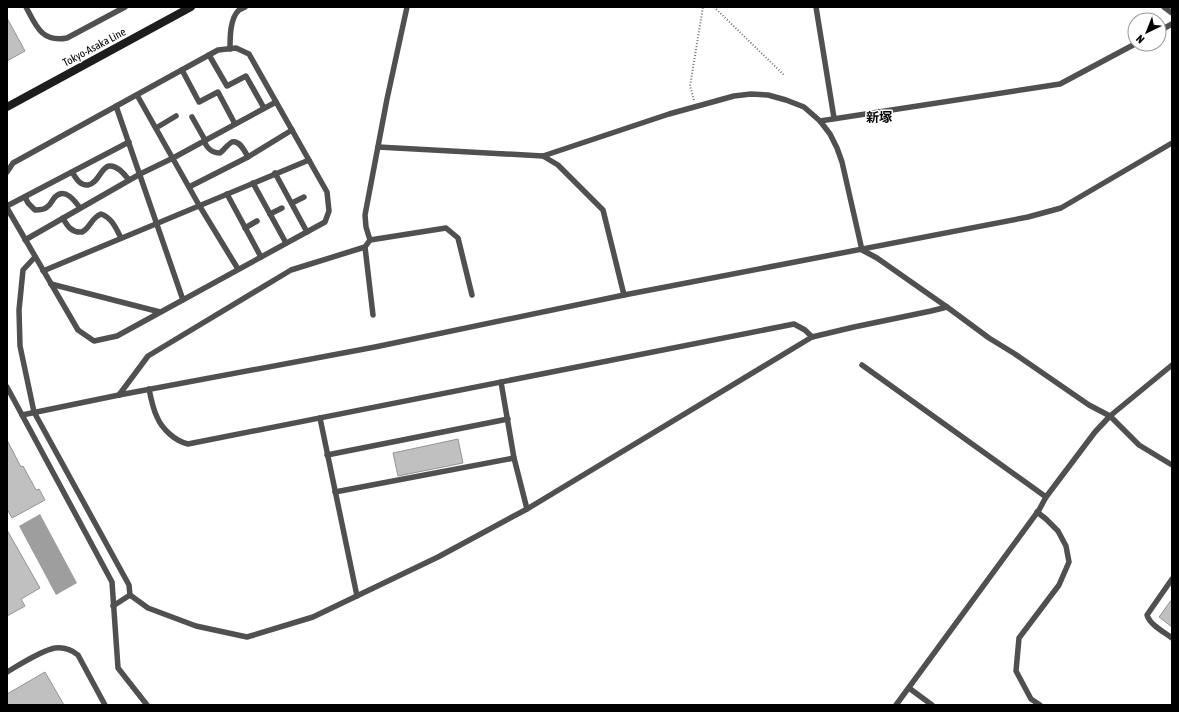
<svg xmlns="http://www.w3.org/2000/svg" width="1179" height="712" font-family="'Asap Condensed','Noto Sans JP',sans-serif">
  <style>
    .water { fill: #9e9e9e }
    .building { fill: #c0c0c0; stroke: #949494 }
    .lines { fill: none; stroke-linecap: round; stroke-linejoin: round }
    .path { stroke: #727272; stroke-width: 2; stroke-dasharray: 1 2; stroke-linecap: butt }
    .service { stroke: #505050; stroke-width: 5.5 }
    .secondary { stroke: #1d1d1d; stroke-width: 8 }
    .labels { text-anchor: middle; stroke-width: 3; stroke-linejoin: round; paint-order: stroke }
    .street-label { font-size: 11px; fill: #000; stroke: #fff }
    .quarter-label { font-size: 13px; font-weight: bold; fill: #000; stroke: #fff }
  </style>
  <rect width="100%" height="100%" fill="#fff"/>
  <path class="water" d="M40,514l37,69 -21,12 -37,-69z"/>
  <g class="building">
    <path d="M7,18l18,33 -18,10z"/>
    <path d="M458,439l5,24 -65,13 -5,-23z"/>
    <path d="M7,440l14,27 2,-1 13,24 3,-1 6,11 -33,18 -5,-9z"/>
    <path d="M7,530l33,58 -19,11 4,7 -18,10z"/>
    <path d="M1172,599v28l-13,-10z"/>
    <path d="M45,672l19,33h-57v-11z"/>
  </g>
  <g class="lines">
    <g class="path">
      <path d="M714,7l70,68"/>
      <path d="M694,100l-4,-14 13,-79"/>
    </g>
    <g class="service">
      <path d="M26,7c10,19 16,36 41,31l58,-31"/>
      <path d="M816,7l18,111"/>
      <path d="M1164,7l8,6"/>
      <path d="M1159,31l13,-7"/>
      <path d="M230,49c0,-12 0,-31 9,-39 2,-1 4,-2 6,-3"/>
      <path d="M209,55l18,31 19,-10 18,32"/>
      <path d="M182,70l17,32 19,-10 17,32"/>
      <path d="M137,95l62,110 39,64"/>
      <path d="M116,106l67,194"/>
      <path d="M192,117l13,23"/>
      <path d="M820,121l240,-37 75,-40"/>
      <path d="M156,128l20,-12"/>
      <path d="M204,141c3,7 7,12 16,12 3,-2 9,-10 12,-11 8,-2 13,10 16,15"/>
      <path d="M378,147l165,9 126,-42 65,-18 17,-2 17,1 18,5 18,7 16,14 10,13 7,14 5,14 20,88 15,8 70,49 42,31 26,16 74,51 21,11 29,29 33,20"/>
      <path d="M543,156l15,9 45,45 21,85"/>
      <path d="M7,172l6,-9 205,-113 18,-2 13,6 78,138 2,19 -4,11 -208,114 -23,5 -16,-11 -71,-122"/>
      <path d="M72,172c4,6 8,14 16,13 11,-2 12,-17 21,-19 9,-1 16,9 20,14"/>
      <path d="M275,173l32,59"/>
      <path d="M253,183l33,60"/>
      <path d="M189,187l59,-30 44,-27"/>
      <path d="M227,194l34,63"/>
      <path d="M25,197l3,6 7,7c4,0 9,0 12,-3 4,-2 5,-7 8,-10 10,-10 20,4 25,11"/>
      <path d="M292,203l12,-6"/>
      <path d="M7,206l122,-64"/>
      <path d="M270,214l12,-6"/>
      <path d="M63,218c4,8 9,15 19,14 9,-5 9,-14 19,-18 11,4 15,14 20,24"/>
      <path d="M245,228l12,-7"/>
      <path d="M25,240l115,-66 33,-16 103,-56"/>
      <path d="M370,240l76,-12 12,10 14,57"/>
      <path d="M365,247l8,68"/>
      <path d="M35,257l-12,13 -4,40 1,36 14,66 95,173 1,10 18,13 48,18 51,11 66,-20 125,-60 89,-48 285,-172 42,-10 77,-16 16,-4"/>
      <path d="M43,271l266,-111"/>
      <path d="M51,284l109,28"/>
      <path d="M862,365l184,132"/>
      <path d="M501,382l13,76 13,51"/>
      <path d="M7,387l105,195 6,86 29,37"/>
      <path d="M149,389c2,10 4,20 8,28 5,12 18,24 31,27l606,-120 11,6 7,7"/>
      <path d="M119,395l29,-39 143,-86 74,-23 5,-7 -4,-13 -1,-12 22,-116 20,-92"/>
      <path d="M22,415l97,-20 256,-48 249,-52 404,-78 33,-9 111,-65"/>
      <path d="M320,418l37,178"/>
      <path d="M327,455l181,-36"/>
      <path d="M335,492l179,-34"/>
      <path d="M1037,512l9,7 12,12 8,15 3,16 -10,23 -40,53 -3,33 15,28 9,6"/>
      <path d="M1172,579l-25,36c3,10 17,17 25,23"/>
      <path d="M113,606l17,-11"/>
      <path d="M7,672c12,-7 35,-22 48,-24 9,-1 17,2 23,7l27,50"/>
      <path d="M909,688l23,17"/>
      <path d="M896,705l143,-195 7,-13 49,-65 15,-16 62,-51"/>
    </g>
    <path class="secondary" d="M7,107l184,-100"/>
  </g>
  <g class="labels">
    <g class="street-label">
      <text transform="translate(94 47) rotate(-28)" y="4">Tokyo-Asaka Line</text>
    </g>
    <g class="quarter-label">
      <text x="879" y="122">新塚</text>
    </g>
  </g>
  <rect width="1179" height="712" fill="none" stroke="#000000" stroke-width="16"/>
  <g transform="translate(1147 32) rotate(223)"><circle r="19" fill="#ffffff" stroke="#999999"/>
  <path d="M0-3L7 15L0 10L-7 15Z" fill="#000000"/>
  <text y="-6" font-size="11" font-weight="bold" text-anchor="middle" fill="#000000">N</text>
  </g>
</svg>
